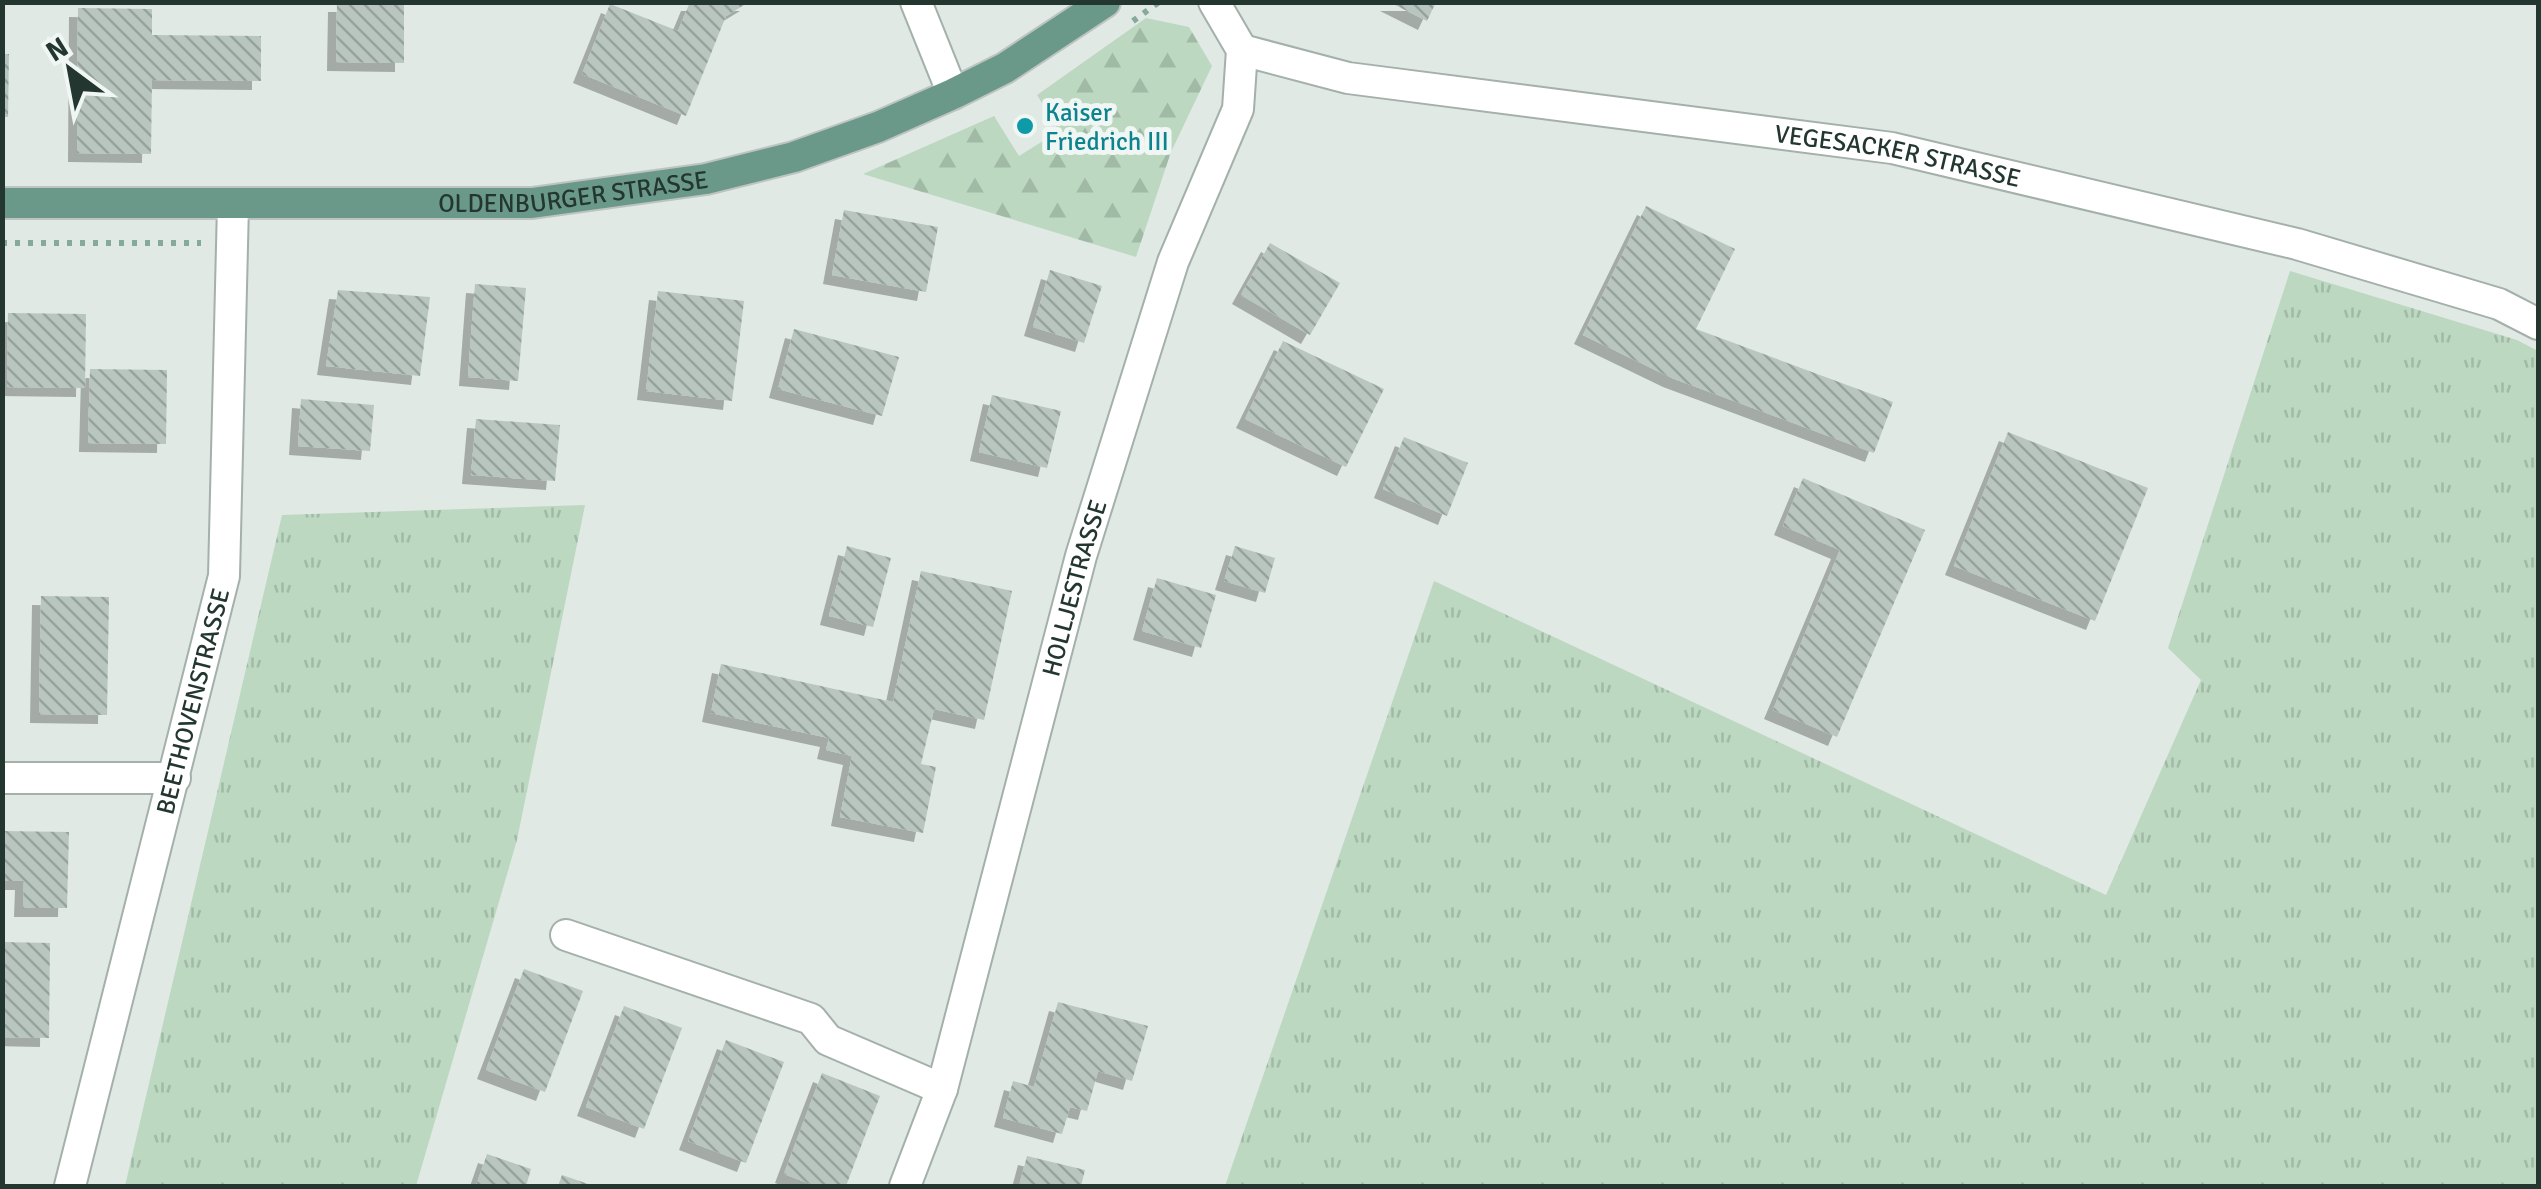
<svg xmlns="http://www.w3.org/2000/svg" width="2541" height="1189" font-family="Signika,sans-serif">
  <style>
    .grass { fill: url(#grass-tufts) }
    .forest { fill: url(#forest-firs) }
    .building { fill: url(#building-back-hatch); filter: url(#shadow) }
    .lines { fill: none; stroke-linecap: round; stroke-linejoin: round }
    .minor-casing { stroke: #a4b0aa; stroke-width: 34 }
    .major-casing { stroke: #bdc3c1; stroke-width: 34 }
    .path { stroke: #85a99a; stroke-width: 6; stroke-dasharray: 5 8; stroke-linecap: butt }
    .minor { stroke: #fff; stroke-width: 30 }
    .major { stroke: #6a9989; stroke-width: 30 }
    .culture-dot { fill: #0f9aa8; stroke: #f0f6f3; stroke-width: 4 }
    .labels { text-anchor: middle; stroke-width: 10; stroke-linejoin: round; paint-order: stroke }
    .culture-label { font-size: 25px; fill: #0d838f; stroke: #f0f6f3; text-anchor: start }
    .street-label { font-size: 25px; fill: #233730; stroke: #f0f6f3 }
  </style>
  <defs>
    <pattern id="grass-tufts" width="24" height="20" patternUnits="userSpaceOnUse" patternTransform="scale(2.5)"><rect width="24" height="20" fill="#bcd8c1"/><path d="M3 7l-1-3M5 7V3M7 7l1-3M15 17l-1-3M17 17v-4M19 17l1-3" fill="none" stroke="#a1baa6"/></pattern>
    <pattern id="forest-firs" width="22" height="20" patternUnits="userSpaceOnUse" patternTransform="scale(2.5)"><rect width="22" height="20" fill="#bcd8c1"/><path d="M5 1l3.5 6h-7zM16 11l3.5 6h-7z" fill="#a1baa6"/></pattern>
    <pattern id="building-back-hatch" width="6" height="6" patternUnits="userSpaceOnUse" patternTransform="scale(2.5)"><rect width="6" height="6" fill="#b9c6c0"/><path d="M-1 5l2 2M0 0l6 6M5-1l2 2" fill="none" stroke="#96a29c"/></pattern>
    <filter id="shadow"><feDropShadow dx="-9" dy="9" stdDeviation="0" flood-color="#0004"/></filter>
  </defs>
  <rect width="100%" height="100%" fill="#e0e9e4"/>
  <g class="grass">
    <path d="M2290,271l227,69 21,11v835h-1313l209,-605 672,314 95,-215 -33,-32z"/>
    <path d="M585,505l-68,335 -101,346h-291l157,-671z"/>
  </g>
  <path class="forest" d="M1146,18l43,9 23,39 -41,86 -35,105 -273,-83 131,-58 25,40 40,-25 -22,-36z"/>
  <g class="building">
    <path d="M690,2h59l-23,14 -40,100 -104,-42 28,-70 68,27z"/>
    <path d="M1389,2h47l-9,19z"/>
    <path d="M337,3h67v60l-68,-1z"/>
    <path d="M78,8l74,1v26l109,1v45l-109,-1 -1,74 -74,-1z"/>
    <path d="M2,54h7l-1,63h-6z"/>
    <path d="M1646,206l89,43 -39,80 197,73 -19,51 -202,-75 -89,-43z"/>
    <path d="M844,210l94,17 -12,65 -94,-17z"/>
    <path d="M1270,243l70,40 -30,52 -69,-40z"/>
    <path d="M1050,270l52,16 -18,57 -51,-16z"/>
    <path d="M475,284l51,4 -8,93 -50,-4z"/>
    <path d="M338,290l92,7 -10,79 -94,-10z"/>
    <path d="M658,291l86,10 -12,100 -86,-10z"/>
    <path d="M8,313l78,1 -1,74 -78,-1z"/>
    <path d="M794,329l105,28 -17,59 -104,-27z"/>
    <path d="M1283,341l101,48 -38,78 -101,-48z"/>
    <path d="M90,369l77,1 -1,74 -78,-1z"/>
    <path d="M992,395l69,16 -14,57 -68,-16z"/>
    <path d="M301,399l73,6 -4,46 -72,-5z"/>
    <path d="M476,419l84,6 -5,56 -84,-6z"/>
    <path d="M2008,432l140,56 -53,133 -141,-55z"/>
    <path d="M1404,437l64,26 -21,53 -64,-27z"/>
    <path d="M1803,478l122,52 -88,207 -64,-27 67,-160 -57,-24z"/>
    <path d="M847,546l44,12 -18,69 -44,-11z"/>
    <path d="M1235,546l40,12 -10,35 -41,-12z"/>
    <path d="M921,571l91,20 -28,129 -50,-11 -13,55 15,3 -13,66 -83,-16 12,-61 -26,-6 3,-12 -118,-25 10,-49 172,38z"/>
    <path d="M1157,578l59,17 -15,53 -59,-17z"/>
    <path d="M41,596l68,1 -2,118 -68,-1z"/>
    <path d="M2,831l67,1 -2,76h-44l1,-27h-22z"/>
    <path d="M2,942l48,1 -1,95 -47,-1z"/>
    <path d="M524,969l59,22 -38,101 -59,-22z"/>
    <path d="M1058,1002l90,24 -16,55 -34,-10 -11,40 -17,-4 -8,27 -59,-16 10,-37 21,6z"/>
    <path d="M624,1006l58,22 -38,101 -58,-22z"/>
    <path d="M726,1040l58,22 -38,101 -58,-22z"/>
    <path d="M822,1073l58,23 -34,90h-30l-32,-12z"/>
    <path d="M487,1154l44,15 -5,17h-50z"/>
    <path d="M1027,1156l58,14 -4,16h-62z"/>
    <path d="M562,1175l32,11h-36z"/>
  </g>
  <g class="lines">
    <g class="minor-casing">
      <g id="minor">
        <path d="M916,2l37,92"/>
        <path id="s1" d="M1242,50l106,28 544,70 405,96 202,60 39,20"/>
        <path d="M2,778h173"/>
        <path d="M566,935l245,84 17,21 114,49"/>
        <path id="s2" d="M70,1186l154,-610 9,-371"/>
        <path id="s3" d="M905,1186l37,-97 139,-533 92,-294 65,-153 4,-59 -28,-48"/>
      </g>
    </g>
    <g class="major-casing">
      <g id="major">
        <path id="s4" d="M2,203h530l174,-24 88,-22 84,-30 75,-33 52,-26 100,-66"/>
      </g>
    </g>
    <g class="path">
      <path d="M1133,21l26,-19"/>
      <path d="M2,243h199"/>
    </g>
    <use href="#minor" class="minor"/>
    <use href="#major" class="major"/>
  </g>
  <circle class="culture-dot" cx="1025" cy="126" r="10"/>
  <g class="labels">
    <g class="culture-label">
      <text x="1045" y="121">Kaiser<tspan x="1045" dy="29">Friedrich III</tspan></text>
    </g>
    <g class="street-label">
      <text dy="9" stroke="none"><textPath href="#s1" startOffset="665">VEGESACKER STRASSE</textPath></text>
      <text dy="9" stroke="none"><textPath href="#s4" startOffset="572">OLDENBURGER STRASSE</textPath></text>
      <text dy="9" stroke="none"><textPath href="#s3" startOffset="622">HOLLJESTRASSE</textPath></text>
      <text dy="9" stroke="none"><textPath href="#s2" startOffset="500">BEETHOVENSTRASSE</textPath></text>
    </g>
  </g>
  <rect width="2541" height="1189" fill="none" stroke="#233730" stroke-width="10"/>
  <g transform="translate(70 70) rotate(328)" stroke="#f0f6f3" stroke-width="8" paint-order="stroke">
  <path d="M0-8L18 38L0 25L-18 38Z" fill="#233730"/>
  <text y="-15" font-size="28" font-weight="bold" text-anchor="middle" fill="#233730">N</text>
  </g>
</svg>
